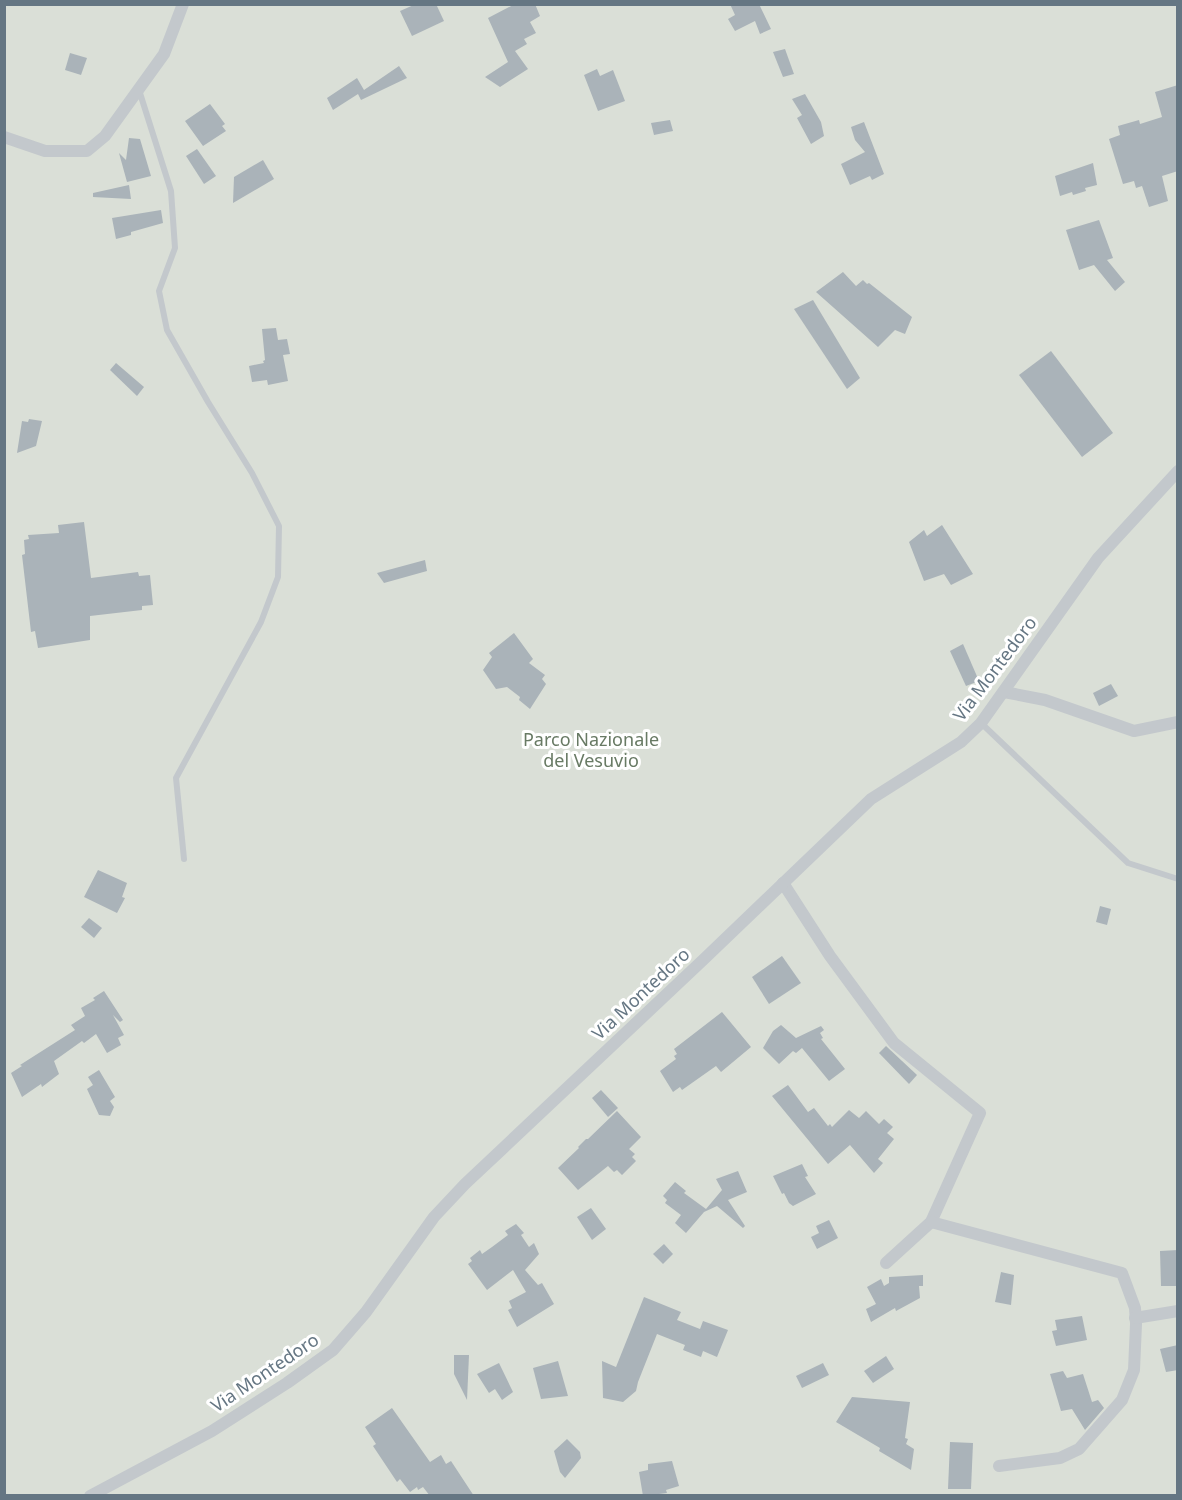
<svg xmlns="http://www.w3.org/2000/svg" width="1182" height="1500" font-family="'Noto Sans',sans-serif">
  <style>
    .green { fill: #dadfd7 }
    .building { fill: #aab3b9 }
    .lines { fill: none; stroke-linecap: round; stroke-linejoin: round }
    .service { stroke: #c3c8cc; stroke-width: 6 }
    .minor { stroke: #c3c8cc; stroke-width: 12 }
    .labels { text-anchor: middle; stroke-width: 6; stroke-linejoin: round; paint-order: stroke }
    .street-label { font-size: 18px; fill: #657683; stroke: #fff }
    .park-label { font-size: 18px; fill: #687a64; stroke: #fff }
  </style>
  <rect width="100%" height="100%" fill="#fafaf8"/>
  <path class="green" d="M5,5h1172v1490l-1172,1z"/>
  <g class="building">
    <path d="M416,4h20l8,17 -32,15 -12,-25z"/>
    <path d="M515,4h20l5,12 -10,6 6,11 -12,6 3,5 -12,7 13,18 -28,18 -15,-10 23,-15 -20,-44z"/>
    <path d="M730,4h29l12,25 -11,5 -5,-13 -20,10 -7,-12 7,-4z"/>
    <path d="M785,49l9,25 -11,3 -10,-25z"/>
    <path d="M70,53l17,5 -6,17 -16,-5z"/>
    <path d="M399,66l8,12 -46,22 -3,-6 -25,16 -6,-12 30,-20 7,12z"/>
    <path d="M597,69l3,7 13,-6 12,31 -27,10 -14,-36z"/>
    <path d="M1178,85v86l-16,5 6,25 -19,6 -7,-21 -6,2 -2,-7 -11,3 -14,-45 11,-4 -2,-9 21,-6 1,4 22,-7 -7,-25z"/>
    <path d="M805,94l16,28 3,14 -13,8 -14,-26 5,-3 -10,-16z"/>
    <path d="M210,104l15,20 -3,2 4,5 -23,15 -18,-25z"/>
    <path d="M670,120l3,11 -19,4 -3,-12z"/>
    <path d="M864,122l20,52 -12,6 -2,-4 -20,9 -9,-21 24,-12 -10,-12 -4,-13z"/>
    <path d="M129,138l11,1 11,37 -24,6 -8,-29 7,7z"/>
    <path d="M197,149l19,27 -12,8 -18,-28z"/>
    <path d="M263,160l11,19 -41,24 1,-26z"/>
    <path d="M1093,163l4,22 -12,3 1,3 -13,4 -1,-3 -12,4 -5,-20z"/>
    <path d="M129,185l2,14 -38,-2v-4z"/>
    <path d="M161,210l2,13 -32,9v3l-15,4 -4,-21z"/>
    <path d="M1099,220l14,38 -6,2 18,22 -10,9 -21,-26 -15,5 -13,-40z"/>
    <path d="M843,272l13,14 7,-6 4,4 2,-1 43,34 -7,17 -10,-4 -17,17 -62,-55z"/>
    <path d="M813,300l47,78 -13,11 -53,-80z"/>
    <path d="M276,328l2,12 9,-1 3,15 -7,1 5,26 -20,4 -1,-5 -15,2 -3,-16 15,-3 -1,-2 2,-1 -3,-31z"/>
    <path d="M1051,351l62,82 -31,24 -63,-82z"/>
    <path d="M116,363l28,24 -7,9 -27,-26z"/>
    <path d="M29,419l13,2 -6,25 -19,7 5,-32 6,1z"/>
    <path d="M84,522l7,56 47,-6 1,4 11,-1 3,30 -11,1v4l-52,6v24l-52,8 -3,-17 -4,1 -9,-77 3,-1 -1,-14 5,-1 -1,-4 31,-2 -1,-8z"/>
    <path d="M942,525l31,49 -22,11 -7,-11 -20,7 -15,-39 15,-12 3,6z"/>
    <path d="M425,560l2,11 -43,12 -7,-10z"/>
    <path d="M514,633l19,26 -4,4 16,12 -3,4 4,5 -16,25 -11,-9 1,-3 -13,-10 -11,2 -13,-19 9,-13 -3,-4z"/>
    <path d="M963,644l16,37 -13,5 -16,-35z"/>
    <path d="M1111,684l7,12 -19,10 -6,-13z"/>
    <path d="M98,870l29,13 -5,14 3,1 -8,15 -33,-16z"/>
    <path d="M1100,906l11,3 -4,16 -11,-3z"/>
    <path d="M89,918l13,10 -8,10 -13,-11z"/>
    <path d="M782,956l19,27 -32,21 -17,-27z"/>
    <path d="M104,991l19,29 -3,2 -7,-7 11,20 -6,3 3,7 -14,8 -11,-19 -12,9 -2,-2 -28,20 5,13 -17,13 -1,-3 -19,13 -11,-24 11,-7 -2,-1 55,-35 -4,-5 14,-9 -4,-8 14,-8 -2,-2z"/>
    <path d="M722,1012l29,35 -30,25 -5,-6 -34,24 -2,-3 -7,5 -13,-21 16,-12 -2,-3 3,-2 -3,-5z"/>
    <path d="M781,1025l15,13 25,-12 3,4 -4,3 3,5 -2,1 24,30 -16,12 -27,-33 -6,5 -3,-2 -14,13 -16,-16 10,-17z"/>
    <path d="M886,1046l31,29 -8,9 -30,-31z"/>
    <path d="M99,1070l16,27 -5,4 4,6 -4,9 -11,-1 -12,-26 6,-4 -5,-8z"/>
    <path d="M788,1085l20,27 6,-4 14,18 2,-2 2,3 17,-17 10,8 7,-7 13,13 5,-5 9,8 -6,6 7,6 -16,20 5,4 -9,10 -24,-28 -22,19 -56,-68z"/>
    <path d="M601,1090l17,18 -10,9 -16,-19z"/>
    <path d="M617,1111l24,26 -12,12 6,5 -3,3 4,4 -14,14 -5,-5 -3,2 -6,-6 -30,24 -20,-22 21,-20 -1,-1 8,-8h2z"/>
    <path d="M802,1164l6,12 -3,1 11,17 -23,12 -4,-3 -5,-10 -2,1 -9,-18z"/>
    <path d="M738,1171l9,21 -19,8 17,26 -2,2 -26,-22 -13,6 -18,21 -11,-10 6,-8 -16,-12 2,-3 -4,-4 12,-14 11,9 -2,2 22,16 16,-19 -6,-11z"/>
    <path d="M591,1208l15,21 -14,11 -15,-23z"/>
    <path d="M829,1220l9,18 -21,11 -6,-12 8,-4 -3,-7z"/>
    <path d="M516,1224l8,9 -3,2 8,12 5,-4 5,11 -14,16 13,15 4,-2 12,21 -37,23 -9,-17 4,-2 -3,-7 17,-9 -13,-22 -26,20 -19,-26 4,-3 -2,-3 10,-8 2,4 10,-7 16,-12 -3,-4z"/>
    <path d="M664,1244l9,10 -10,10 -10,-10z"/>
    <path d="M1178,1250v36h-17l-1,-35z"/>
    <path d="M1001,1272l13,3 -3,30 -16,-3z"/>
    <path d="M923,1275v11h-4l1,12 -24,13 -1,-3 -24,14 -5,-13 10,-5 -9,-17 14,-8 3,7 5,-3v-6z"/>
    <path d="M644,1297l37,15 -4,8 23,9 3,-8 25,9 -11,27 -14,-6 -2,6 -18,-7 2,-5 -28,-11 -19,48 -2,9 -13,11 -20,-4 -1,-37 14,6z"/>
    <path d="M1082,1316l5,24 -31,6 -4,-15 5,-1 -2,-10z"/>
    <path d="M1178,1345v25l-12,2 -6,-23z"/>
    <path d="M454,1355h15l-2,45 -13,-26z"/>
    <path d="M886,1356l8,13 -21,14 -9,-12z"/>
    <path d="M558,1361l10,35 -27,3 -8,-31z"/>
    <path d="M499,1363l14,29 -11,8 -7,-11 -6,4 -12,-19z"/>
    <path d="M823,1363l6,12 -27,13 -6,-12z"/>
    <path d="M1063,1371l4,7 16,-4 9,28 6,-2 6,8 -19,22 -13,-21 -11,2 -11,-37z"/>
    <path d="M852,1397l58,5 -5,36 3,1 -2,5 8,5 -3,21 -32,-19 1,-3 -44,-26z"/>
    <path d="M392,1408l38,54 11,-7 5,9 5,-3 23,35h-44l-7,-9 -5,3 -1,-3 -7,5 -10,-13 -3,3 -24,-36 3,-2 -11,-17z"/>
    <path d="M567,1439l13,13 1,6 -16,20 -5,-6 -6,-21z"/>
    <path d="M950,1442l23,1 -2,46h-23z"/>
    <path d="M672,1461l7,25 -13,4 1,3 -24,3 -4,-24 9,-2v-6z"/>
  </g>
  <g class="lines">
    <g class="service">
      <path d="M139,90l32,101 4,57 -16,43 8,39 41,72 44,71 27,53 -1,51 -17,45 -85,156 8,81"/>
      <path d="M981,723l147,140 50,16"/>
    </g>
    <g class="minor">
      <path d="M4,137l41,14h42l18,-15 59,-82 19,-50"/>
      <path d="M1004,692l41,8 89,31 44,-9"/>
      <path d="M783,883l47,73 64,87 86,70 -49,109 -45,41"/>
      <path d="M931,1222l191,51 13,35 1,16 -2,46 -12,30 -43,49 -19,9 -61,8"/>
      <path d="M1135,1318l43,-7"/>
      <path d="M90,1496l122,-65 75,-48 46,-33 33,-38 68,-95 31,-33 238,-224 168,-161 90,-57 20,-19 117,-165 80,-87"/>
    </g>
  </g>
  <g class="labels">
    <g class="street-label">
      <text transform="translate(995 669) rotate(-53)" y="6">Via Montedoro</text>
      <text transform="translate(641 994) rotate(-43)" y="6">Via Montedoro</text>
      <text transform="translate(265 1373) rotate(-34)" y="6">Via Montedoro</text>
    </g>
    <g class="park-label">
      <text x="591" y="746">Parco Nazionale<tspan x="591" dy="21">del Vesuvio</tspan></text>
    </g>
  </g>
  <rect width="1182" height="1500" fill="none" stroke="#657683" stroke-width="12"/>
</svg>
